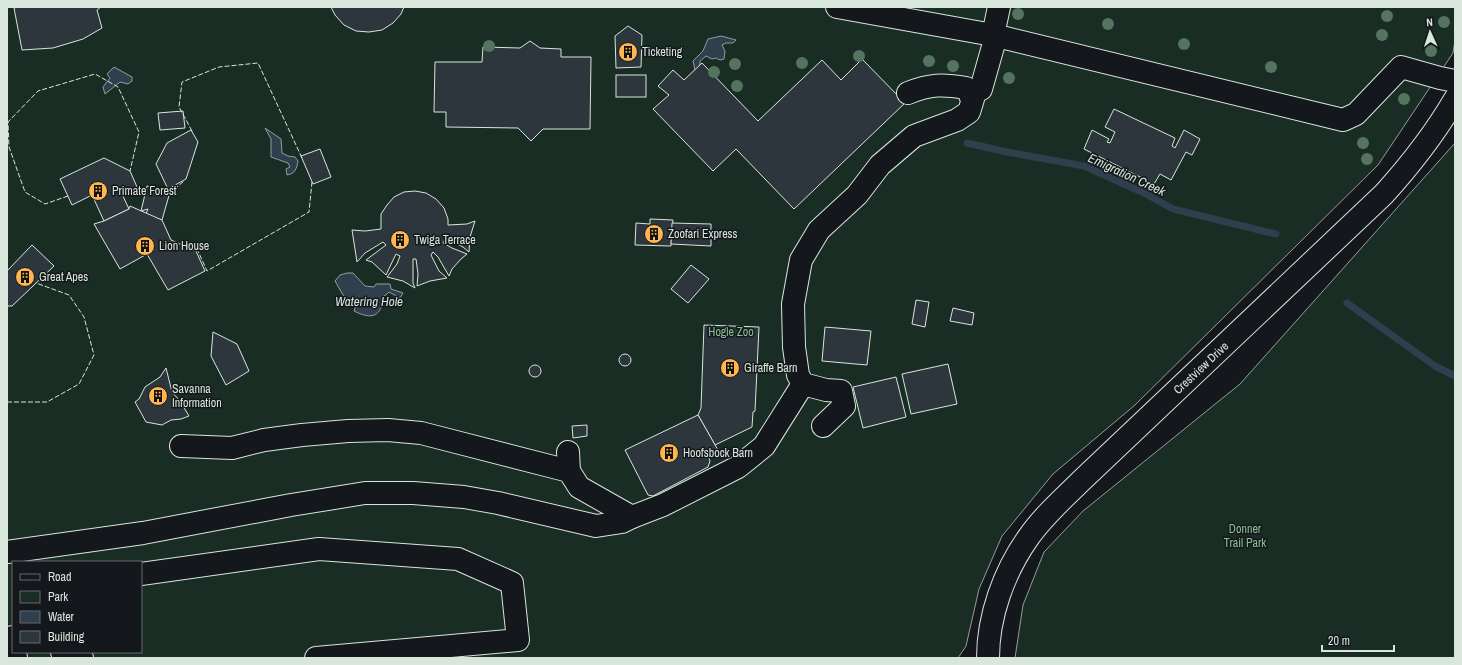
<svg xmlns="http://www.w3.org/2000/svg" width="1462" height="665" font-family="'Archivo Narrow',sans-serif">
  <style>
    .green { fill: #1a2d24; stroke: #939e99; fill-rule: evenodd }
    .water { fill: #2f3f4d; stroke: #939e99 }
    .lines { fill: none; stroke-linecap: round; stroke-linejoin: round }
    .stream { stroke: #2f3f4d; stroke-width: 7 }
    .building { fill: #2c363c; stroke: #d8e6dc }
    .minor-casing { stroke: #d8e6dc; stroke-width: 24 }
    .minor { stroke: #14181c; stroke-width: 22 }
    .fence { stroke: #d8e6dc; stroke-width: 1; stroke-dasharray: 5 2; stroke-linecap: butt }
    .tree { fill: #55745f }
    .labels { text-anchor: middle; stroke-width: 3; stroke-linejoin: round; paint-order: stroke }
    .poi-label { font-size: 12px; fill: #d8e6dc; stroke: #14181c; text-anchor: start }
    .park-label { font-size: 12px; fill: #8ac095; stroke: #14181c }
    .street-label { font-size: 12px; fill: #d8e6dc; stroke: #14181c }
    .water-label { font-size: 13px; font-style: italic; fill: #d8e6dc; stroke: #14181c }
  </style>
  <rect width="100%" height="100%" fill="#14181c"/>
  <g class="green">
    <path d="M7,7h1448v33l-2,13 -75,112 -243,240 -82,69 -51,62 -23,53 -13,57 -8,12h-951zM13,562h128v90h-128z"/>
    <path d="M1455,143v515h-440l8,-53 21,-53 39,-41 157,-127z"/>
  </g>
  <g class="water">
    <path d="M721,36l15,4 -3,3h-7l-4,2 3,6 -1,8 -4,1 -4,-2 -4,1 -6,-3 -6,5v4l-5,5 -2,-9 10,-10 5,-12z"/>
    <path d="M114,67l18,10v4l-4,3 -8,-2 -15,12 -2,-7 7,-9 -3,-4z"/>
    <path d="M265,128l16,11 1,14 6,3 7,1 3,4c-1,7 -3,13 -11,14l-1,-6 4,-2 -2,-4 -17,-6v-18z"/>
    <path d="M347,273h6l12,13 9,1 2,-3h14l1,5 12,4 -3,5 -11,-6 -3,3 -3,1c-1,21 -11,24 -29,15l2,-6 -13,-10 -8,-14 5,-6z"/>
  </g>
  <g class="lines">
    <g class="stream">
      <path d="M967,143l40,9 77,14 60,27 29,16 103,25"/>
      <path d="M1347,303l88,63 20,10"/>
    </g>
  </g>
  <g class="building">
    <path d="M18,7h83l-4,3 5,18 -19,11 -30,9 -31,2 -8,-42z"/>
    <path d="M331,7h73l-3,7 -8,9 -11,7 -13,2 -13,-1 -12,-6 -9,-10z"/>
    <path d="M628,26l14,9 -1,32 -25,1 -1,-32z"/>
    <path d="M530,41l10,7 21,1v8h30l-1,72h-47l-12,12 -13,-13 -72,-1v-15h-12l1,-50h47l1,-15 37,1z"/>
    <path d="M862,59l43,44 -111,106 -58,-60 -23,22 -60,-62 16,-14 -11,-9 15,-16 11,10 18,-17 56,58 64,-61 19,20z"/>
    <rect x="616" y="75" width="30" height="22"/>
    <path d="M1114,109l61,29 -3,8 3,2 9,-18 16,9 -8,16 -6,-3 -15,28 -11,-6 -6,10 -70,-35 8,-19 17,9 -2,3 3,1 5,-11 -10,-5z"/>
    <path d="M183,111l2,17 -25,2 -2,-17z"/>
    <path d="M191,130l7,12 -12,37 -18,10 -12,-25 11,-21z"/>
    <path d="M320,149l11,28 -18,7 -12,-28z"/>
    <path d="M104,158l26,13 7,16 -15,7 7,15 -25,12 -12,-26 -20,10 -12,-26z"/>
    <path d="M147,186l23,6 -8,28 -17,-4 3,-7 -7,2z"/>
    <path d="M415,191l11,2 10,6 8,9 4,11v6l19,-1 8,-3 -5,16 -1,15 -6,-5 -10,-5 -8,-3 -2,4 9,5 15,6 -6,5 -9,10 -3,7 -11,-19 -5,-5 -2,3 8,16 8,7 -17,3 -13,5 1,-12 -2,-15h-3v24l2,5 -12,-7 -16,-4 10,-13 3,-8 -4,-2 -1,2 -9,19 -14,-13 -6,-2 20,-15 -3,-3 -18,11 -8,9 -5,-32 13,1 16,-2v-15l6,-9 7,-8 10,-5z"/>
    <path d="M130,206l32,14 9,20 25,11 9,20 -37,19 -21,-36 -27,15 -26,-45 10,-3 25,-12z"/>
    <path d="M650,219l23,1 -2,26 -36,-1 1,-22 14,1z"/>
    <path d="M672,223l39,1v22l-40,-2z"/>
    <path d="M32,245l22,21 -42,40h-5v-35z"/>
    <path d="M691,265l18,14 -21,24 -17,-14z"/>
    <path d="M916,300l13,2 -4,25 -13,-3z"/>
    <path d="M953,308l21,5 -2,12 -22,-4z"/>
    <path d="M704,325l55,2 -4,84 -2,1 -1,15 -37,18 -17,-30 3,-7z"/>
    <path d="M825,327l46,4 -4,34 -45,-4z"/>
    <path d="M213,332l24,12 12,27 -23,14 -15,-29z"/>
    <circle cx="625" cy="360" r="6"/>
    <path d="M948,364l9,40 -46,10 -9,-40z"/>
    <circle cx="535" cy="371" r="6"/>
    <path d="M166,368l6,24 8,9 9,15 -8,3 -10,1 -9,5 -16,-3 -11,-20 4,-3 6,-12 15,-10z"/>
    <path d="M896,377l10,40 -43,11 -10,-41z"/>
    <path d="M698,415l20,35 -10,5 2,6 -2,6 -55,29 -5,-1 -23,-45z"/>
    <path d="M587,425v11l-14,2 -1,-12z"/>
  </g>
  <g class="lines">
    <g class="minor-casing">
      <g id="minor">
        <path d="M837,7l156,28"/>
        <path d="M999,7l-6,28 350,85 13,-6 45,-47 39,11 15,3"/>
        <path d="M970,95l11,-6 15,-53"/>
        <path d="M823,426l21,-20 -3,-15 -15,-1 -23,-6 -5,-9 -4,-28 -1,-43 8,-44 18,-30 38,-35 23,-30 34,-29 43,-16 12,-8 4,-13 -7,-11c-23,-4 -36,-4 -58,5"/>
        <path d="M181,446l51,2 32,-8 38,-5 46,-4 40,-1 33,3 148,38"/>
        <path d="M568,452l1,19 10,16 53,30 31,-12 75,-38 26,-21 39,-62"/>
        <path d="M7,552l136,-19 148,-28 74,-12h48l51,4 34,6 98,23 26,-4 10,-5"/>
        <path d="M141,574l178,-25 139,10 54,24 6,57 -202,18"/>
        <path d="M7,638l6,-1"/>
        <path d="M15,652l1,6"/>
        <path d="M62,652l20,6"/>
        <path d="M988,658c0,-42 16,-86 40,-120 15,-22 36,-40 54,-58l302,-286c28,-31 50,-59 71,-95"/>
      </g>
    </g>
    <use href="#minor" class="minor"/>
    <g class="fence">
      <path d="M192,131l-13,-24 3,-25 37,-15 39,-4 44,95"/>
      <path d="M169,194l15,-13"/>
      <path d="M68,196l-23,8 -20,-12 -16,-45 -1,-25 30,-31 57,-17 23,13 21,45 -9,39"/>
      <path d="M189,247l9,4 9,20 102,-59 3,-30"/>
      <path d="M7,402h40l32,-18 15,-29 -10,-38 -15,-22 -33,-12"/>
    </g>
  </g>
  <g class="tree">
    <circle cx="1018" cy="14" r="6"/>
    <circle cx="1387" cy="16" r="6"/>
    <circle cx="1444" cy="22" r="6"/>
    <circle cx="1108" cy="24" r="6"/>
    <circle cx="1382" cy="35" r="6"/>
    <circle cx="1184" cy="44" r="6"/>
    <circle cx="489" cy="46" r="6"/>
    <circle cx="1431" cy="51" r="6"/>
    <circle cx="859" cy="56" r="6"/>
    <circle cx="929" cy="61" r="6"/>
    <circle cx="802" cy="63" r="6"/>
    <circle cx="735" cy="64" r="6"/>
    <circle cx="953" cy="66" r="6"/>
    <circle cx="1271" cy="67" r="6"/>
    <circle cx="714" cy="72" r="6"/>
    <circle cx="1009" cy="78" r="6"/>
    <circle cx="737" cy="86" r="6"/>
    <circle cx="1404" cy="99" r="6"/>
    <circle cx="1363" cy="143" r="6"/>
    <circle cx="1367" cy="159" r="6"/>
  </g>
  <defs>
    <g id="building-disc" transform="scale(1)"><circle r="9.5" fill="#ffb74d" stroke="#14181c"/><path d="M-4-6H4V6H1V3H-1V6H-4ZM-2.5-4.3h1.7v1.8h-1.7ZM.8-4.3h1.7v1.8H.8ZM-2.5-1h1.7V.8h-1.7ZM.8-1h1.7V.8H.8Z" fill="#111"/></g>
  </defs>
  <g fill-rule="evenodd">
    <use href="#building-disc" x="628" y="52"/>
    <use href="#building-disc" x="98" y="191"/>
    <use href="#building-disc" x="654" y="234"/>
    <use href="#building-disc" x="400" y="240"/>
    <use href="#building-disc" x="145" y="246"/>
    <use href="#building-disc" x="25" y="277"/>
    <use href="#building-disc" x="730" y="368"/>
    <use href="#building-disc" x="158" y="396"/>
    <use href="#building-disc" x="669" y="453"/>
  </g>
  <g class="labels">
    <g class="poi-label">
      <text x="642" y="56">Ticketing</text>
      <text x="112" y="195">Primate Forest</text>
      <text x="668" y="238">Zoofari Express</text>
      <text x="414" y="244">Twiga Terrace</text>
      <text x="159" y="250">Lion House</text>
      <text x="39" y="281">Great Apes</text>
      <text x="744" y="372">Giraffe Barn</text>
      <text x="172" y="393">Savanna<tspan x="172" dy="14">Information</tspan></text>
      <text x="683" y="457">Hoofsbock Barn</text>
    </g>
    <g class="park-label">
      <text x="731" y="336">Hogle Zoo</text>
      <text x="1245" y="533">Donner<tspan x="1245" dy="14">Trail Park</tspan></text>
    </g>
    <g class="street-label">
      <text transform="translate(1201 368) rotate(-43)" y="4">Crestview Drive</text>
    </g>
    <g class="water-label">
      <text transform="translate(1127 174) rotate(25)" y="5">Emigration Creek</text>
      <text x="369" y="306">Watering Hole</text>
    </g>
  </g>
  <rect width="1462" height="665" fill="none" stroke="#d8e6dc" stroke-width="16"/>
  <rect x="12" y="561" width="130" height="92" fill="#14181c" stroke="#626a69"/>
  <rect x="20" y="574" width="20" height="6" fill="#14181c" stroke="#626a69"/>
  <text x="48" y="581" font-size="12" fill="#d8e6dc">Road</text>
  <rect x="20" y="591" width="20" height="12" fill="#1a2d24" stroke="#626a69"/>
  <text x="48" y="601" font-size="12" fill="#d8e6dc">Park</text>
  <rect x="20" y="611" width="20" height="12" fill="#2f3f4d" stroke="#626a69"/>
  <text x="48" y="621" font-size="12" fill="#d8e6dc">Water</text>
  <rect x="20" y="631" width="20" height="12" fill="#2c363c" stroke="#626a69"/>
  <text x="48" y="641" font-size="12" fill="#d8e6dc">Building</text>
  <g transform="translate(1430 32) rotate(357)" stroke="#14181c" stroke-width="3" paint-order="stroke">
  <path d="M0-3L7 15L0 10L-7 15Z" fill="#d8e6dc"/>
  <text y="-6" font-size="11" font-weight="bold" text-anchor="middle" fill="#d8e6dc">N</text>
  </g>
  <path d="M1322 645v6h72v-6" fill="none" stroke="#d8e6dc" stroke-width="2"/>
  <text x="1328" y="645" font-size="12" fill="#d8e6dc" stroke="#14181c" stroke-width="3" paint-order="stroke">20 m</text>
</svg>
